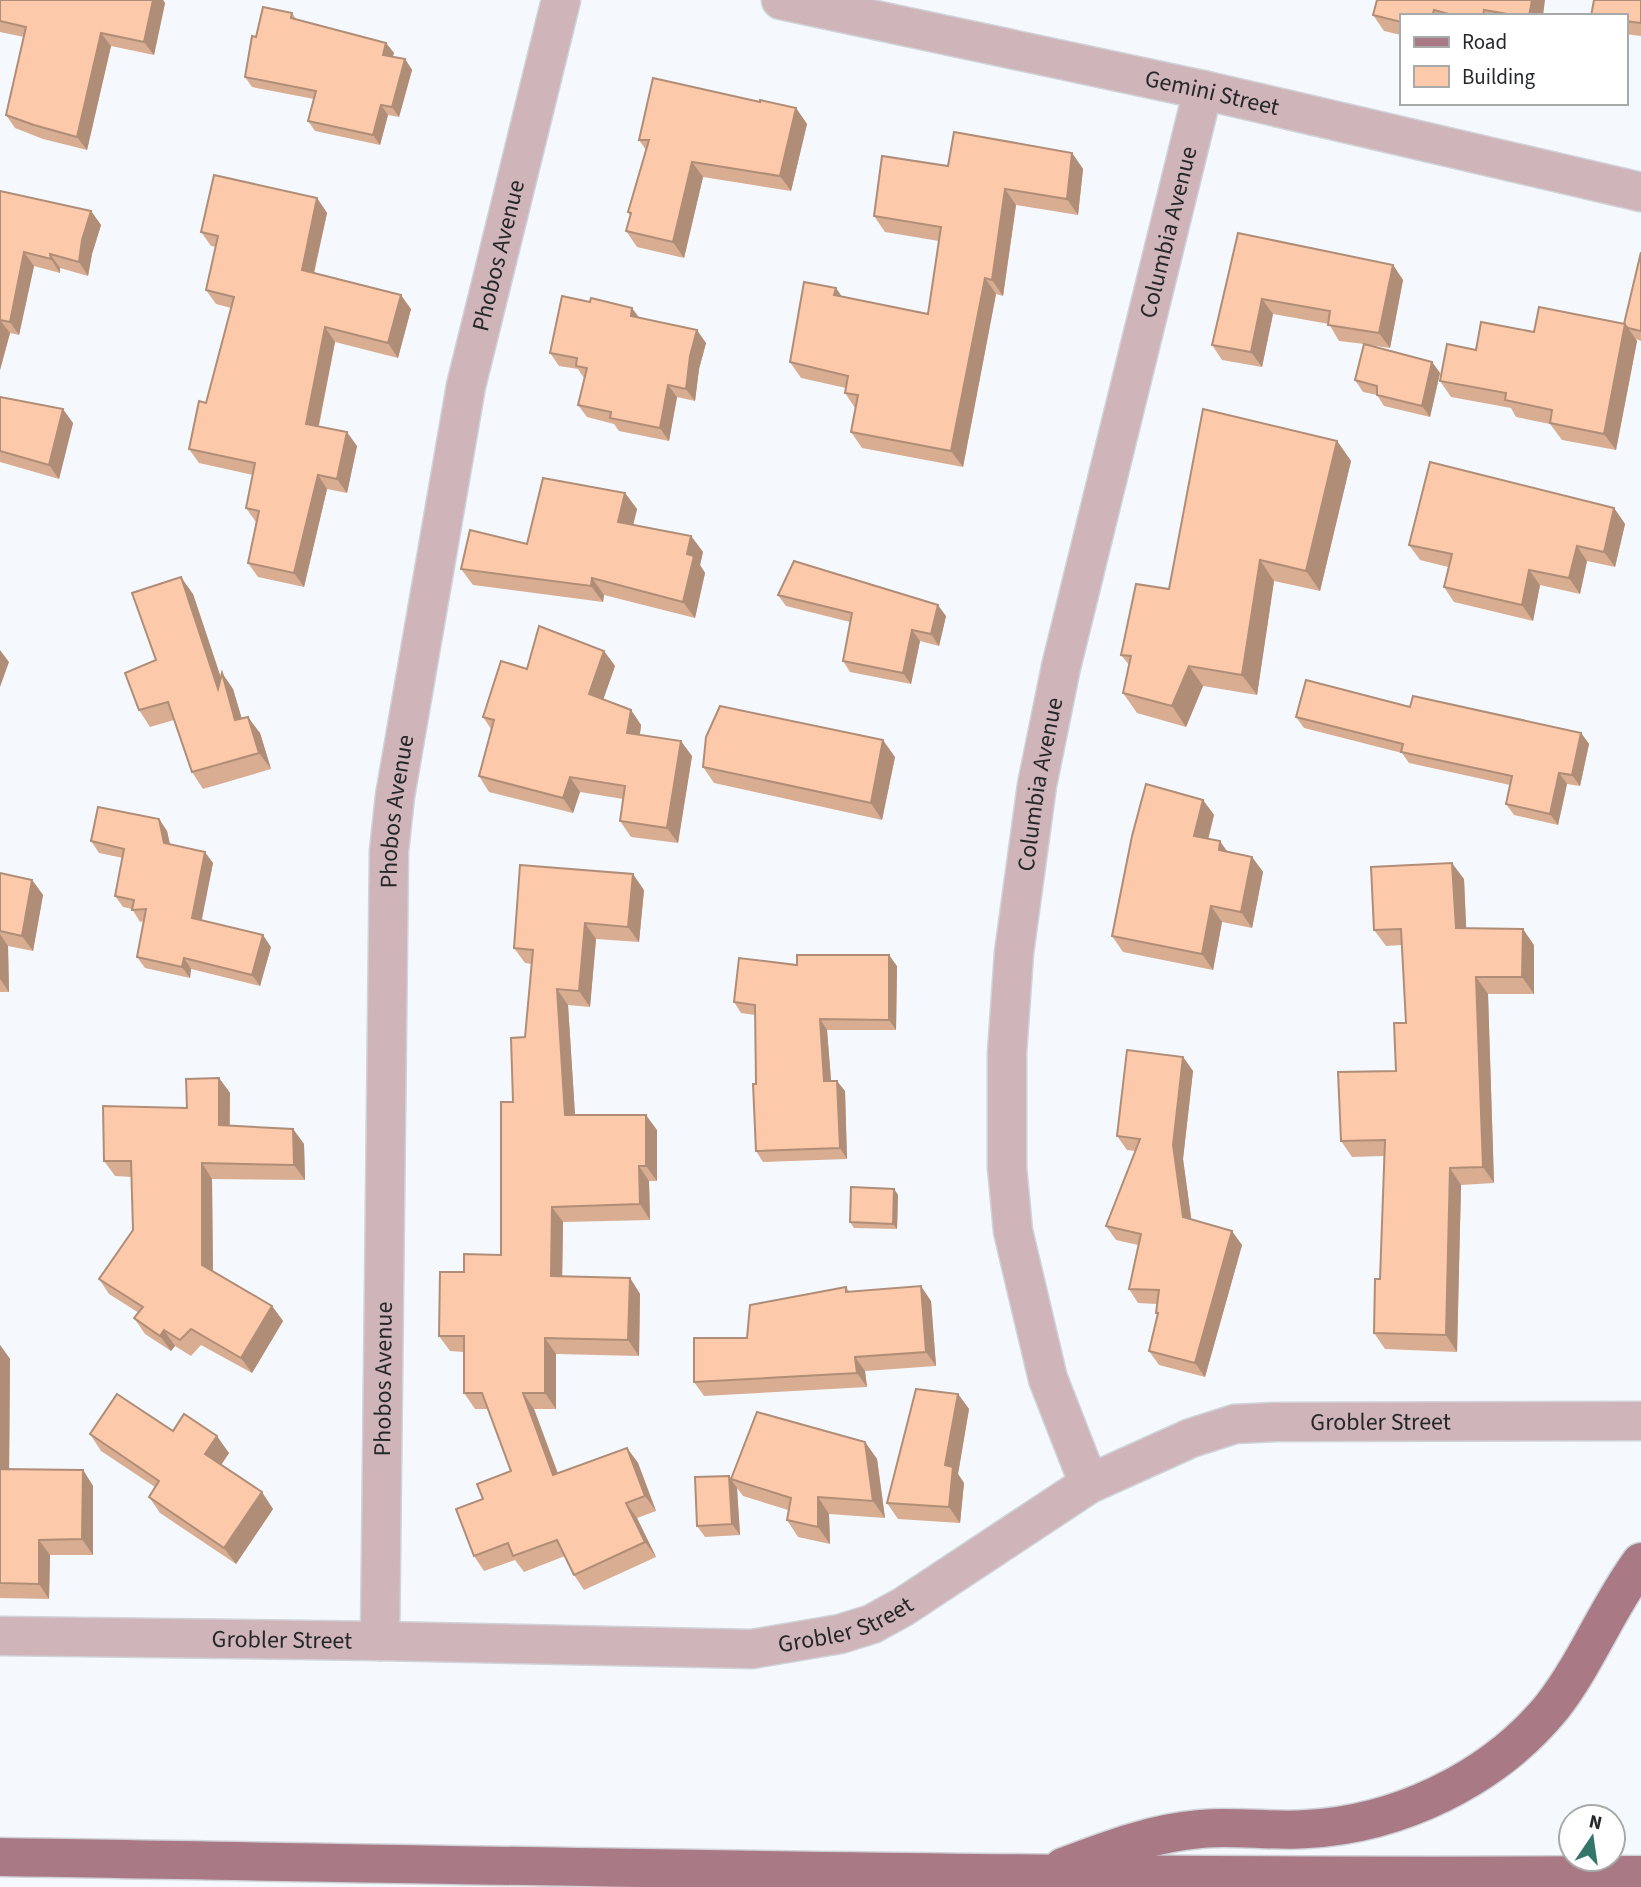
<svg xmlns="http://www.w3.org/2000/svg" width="1641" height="1887" font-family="'Source Sans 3',sans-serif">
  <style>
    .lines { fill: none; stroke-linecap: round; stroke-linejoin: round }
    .minor-casing { stroke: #d0d3d8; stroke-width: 41 }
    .major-casing { stroke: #d0d3d8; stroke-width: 41 }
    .minor { stroke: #cfb4ba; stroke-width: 38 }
    .major { stroke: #a97a86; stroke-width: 38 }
    .wall { fill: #d9ad92 }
    .shaded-wall { fill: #b08d77 }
    .building { fill: #fcc9aa; stroke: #b08d77; stroke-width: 2 }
    .labels { text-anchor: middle; stroke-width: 6; stroke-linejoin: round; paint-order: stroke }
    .street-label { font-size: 24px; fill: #252729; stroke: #fff }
  </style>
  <rect width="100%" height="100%" fill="#f5f9fe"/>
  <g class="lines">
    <g class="minor-casing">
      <g id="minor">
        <path id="s1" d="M781,0l422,90 438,102"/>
        <path id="s2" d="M1089,1484l-41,-105 -35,-148 -6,-64v-114l7,-100 23,-168 24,-118 142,-577"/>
        <path id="s3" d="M0,1636l380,5 372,8 88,-15 32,-10 31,-17 186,-123 102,-46 44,-14 40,-2 366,-1"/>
        <path id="s4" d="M380,1641l9,-790 6,-55 71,-410 95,-386"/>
      </g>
    </g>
    <g class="major-casing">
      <g id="major">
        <path d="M0,1857c547,9 1094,22 1641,18"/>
        <path d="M1063,1867c45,-17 89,-34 137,-38 35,-4 71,3 107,0 92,-5 186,-50 245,-122 35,-45 55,-99 89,-145"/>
      </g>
    </g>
    <use href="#minor" class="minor"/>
    <use href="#major" class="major"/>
  </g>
  <g class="wall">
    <path d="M0,0h163l2,3 -11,52 -43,-9 -24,104 -44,-11 -28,-11 -9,-13 18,-78 -24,-5z"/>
    <path d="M1377,0l166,16h-142v19l-17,-4 -11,-16z"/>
    <path d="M1641,0v36l-16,-2v-18z"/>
    <path d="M292,13l5,7 89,23 8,10 -2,4 13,2 7,11 -13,47 -11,-2 -8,30 -65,-14 -7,-10 6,-22 -62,-12 -7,-10 11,-40z"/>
    <path d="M760,102l36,6 11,16 -16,67 -88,-14 -19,81 -47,-11 -11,-16 4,-16 -2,-3 18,-62 -7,-10z"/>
    <path d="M1072,153l11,16 -5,46 -62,-10 -13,91 -7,-2 -33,173 -101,-19 -11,-16 4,-24 -10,-15 1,-5 -45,-10 -11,-16 46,-74 5,8 87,18 11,-73 -54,-9 -11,-16 74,-50z"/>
    <path d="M0,191l91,20 10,14 -9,29 -4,22 -28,-8v5l-26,-7 -15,69 -9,-2 -10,37z"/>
    <path d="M317,198l10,15 -13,61 97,35 -13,49 -63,-16 -16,84 38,20 -10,47 -20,-4 -23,98 -46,-10 -10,-14 8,-41 -10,-14 7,-33 -54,-12 -10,-14 17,-46 25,-95 -15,-4 -10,-14 10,-43 -5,-1 -10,-14z"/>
    <path d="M1238,233l155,32 10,15 -13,68 -22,-3 64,17 8,11 -10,44 -46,-11 -7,-11 -14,-3 -8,-12 9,-36 -25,-3 -10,-17 -56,-10 -11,53 -40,-7 -10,-15z"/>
    <path d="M1641,252v89l-5,-2 1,2 -21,109 -54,-10 -12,-16 -34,-7 -5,-9 -60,-11 -11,-16 36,-31 58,-18 90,-8z"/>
    <path d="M639,318l67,25 -7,26 -4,32 -18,-4 -8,44 -50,-10 -5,-7 -27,-7 -9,-12 6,-27 -6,-9 -19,-3 -9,-13z"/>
    <path d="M0,397l73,26 -14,56 -59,-17z"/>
    <path d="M1337,441l14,20 -31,130 -46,-10 -17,114 -54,-9 -17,41 -49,-14 -14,-20 6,-28 -8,-10 48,-66z"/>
    <path d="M625,493l12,16 -4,16 58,11 12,16 -3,13 5,8 -10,45 -91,-23 -1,7 -130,-17 -12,-16 66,-25z"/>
    <path d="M1614,508l11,16 -10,43 -28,-6 -7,33 -40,-9 -7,36 -79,-19 -10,-15 4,-20 -28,-7 -11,-15z"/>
    <path d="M193,594l28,84 1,-5 11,16 9,30 18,14 11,36 -68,20 -11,-17 -18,-52 -24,7 -11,-17 17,-50z"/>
    <path d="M778,595l168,21 -7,30 -19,-5 -9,43 -61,-12 -7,-11 7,-39 -64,-16z"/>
    <path d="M604,651l11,15 -12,33 28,11 10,15 -1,10 52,21 -14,87 -47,-6 -11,-16 3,-22 -43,-7 -7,21 -84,-21 -10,-16 12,-47 -8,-12 44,-48z"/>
    <path d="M1410,707l171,26 8,11 -9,42 -13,-2 -9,41 -44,-10 -8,-11 4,-19 -101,-22 -7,-10 -98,-25 -8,-11z"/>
    <path d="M895,757l-13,63 -168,-37 -11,-16z"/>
    <path d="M1203,800l11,15 -6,24 19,12 25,6 11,15 -11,56 -30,-6 -9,48 -90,-18 -11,-16z"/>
    <path d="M159,819l8,12 3,13 43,19 -12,57 70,27 -11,39 -69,-17 -1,9 -45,-10 -8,-11 7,-36 -4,1 -8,-13 -9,-2 -8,-11 8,-38 -24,-5 -8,-12z"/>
    <path d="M0,873l32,7 11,15 -10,56 -25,-5 1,46h-9z"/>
    <path d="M1464,879l2,50 68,16v49h-46l6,189 -33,2 -4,167 -72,-3 -11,-16 6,-54 4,-123 -32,1 -11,-16 55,-70 10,-48 -4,-78 -16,1 -12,-16z"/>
    <path d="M644,890l-5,52 -43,-3 -6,68 -22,-2 7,110 82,15v51h-8l1,39 -87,2 -1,54 68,2 10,16 -1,62 -83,-2v55h-22l24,64 69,-25 11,15 18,48 -19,7 19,39 -72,33 -10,-15 -9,-19 -41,16 -9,-12 -31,11 -10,-15 9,-57 28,-28 -23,-62h-13l-11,-16v-41l-14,-1 -11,-15 25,-64 37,-17 12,-153 12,-65 6,-73 -6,-1 -11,-15z"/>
    <path d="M797,965l100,1 -1,64h-69l4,51 14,10 2,68 -84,3 -7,-11 -1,-136 -14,-2 -7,-11z"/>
    <path d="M1183,1057l10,14 -10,88 8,60 51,26 -37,132 -46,-12 -10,-14 9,-35 -2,-3 1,-9 -19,-1 -9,-14 9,-44 -22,-5 -10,-14 29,-75 -8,-1 -10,-14z"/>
    <path d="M219,1078l11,15v33l63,3 11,15 1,36 -93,-1 1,92 59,35 11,15 -31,52 -51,-28 -10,11 -16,-10 -4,5 -26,-17 -11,-16 5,-5 -30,-19 -10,-15 34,-49 -1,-53 -17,-1 -11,-15 83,-53z"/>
    <path d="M894,1189l4,6 -1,34 -43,-1 -4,-6z"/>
    <path d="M846,1287l3,4 82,10 5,65 -71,5 2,16 -163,9 -10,-14 53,-44z"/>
    <path d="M0,1345l10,14 -1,110 74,1 10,16v69h-43l-1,44 -49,-1z"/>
    <path d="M958,1394l11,15 -11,65 6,9 -4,40 -62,-4 -11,-16z"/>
    <path d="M173,1431l56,22 -8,12 52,44 -37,55 -76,-51 -11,-16 6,-10 -54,-36 -11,-17z"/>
    <path d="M865,1442l12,17 8,59 -56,-4 1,30 -32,-7 -11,-17 1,-10 -45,-14 -6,-8 3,47 -35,2 -8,-11 32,-50 3,3z"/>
  </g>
  <g class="shaded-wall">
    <path d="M153,0h10l2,3 -11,52 -10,-13z"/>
    <path d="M1532,0h13l-2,16h-14z"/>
    <path d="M101,33l10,13 -24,104 -10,-13z"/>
    <path d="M386,43l8,10 -4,12 -7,-10z"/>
    <path d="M405,59l7,11 -13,47 -7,-10z"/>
    <path d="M381,105l7,10 -8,30 -7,-10z"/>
    <path d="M796,108l11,16 -16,67 -11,-15z"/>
    <path d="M1072,153l11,16 -5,46 -11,-16z"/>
    <path d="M692,162l11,15 -19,81 -11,-16z"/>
    <path d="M1005,189l11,16 -13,91 -11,-16z"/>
    <path d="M317,198l10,15 -16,72 -9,-15z"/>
    <path d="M91,211l10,14 -9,29 -4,22 -9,-14 3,-22z"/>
    <path d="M24,252l10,14 -15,69 -9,-13z"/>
    <path d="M50,254l10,14v5l-9,-14z"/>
    <path d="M1393,265l10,15 -13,68 -11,-15z"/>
    <path d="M985,278l11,16 -33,173 -12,-16z"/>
    <path d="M836,288l11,16 -13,-9z"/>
    <path d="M401,295l10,14 -13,49 -10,-15z"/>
    <path d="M1262,299l11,15 -11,53 -11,-15z"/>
    <path d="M632,308l9,12 -10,-4z"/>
    <path d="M0,320l10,13 -10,37z"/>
    <path d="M1625,324l12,17 -21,109 -12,-16z"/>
    <path d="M325,327l10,15 -19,96 -10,-14z"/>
    <path d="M697,330l9,13 -7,26 -4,32 -9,-12 4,-33z"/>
    <path d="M1432,362l8,11 -10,44 -8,-11z"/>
    <path d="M668,385l9,12 -8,44 -9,-13z"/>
    <path d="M63,409l10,14 -14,56 -10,-14z"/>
    <path d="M347,432l10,14 -10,47 -10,-14z"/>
    <path d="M1337,441l14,20 -31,130 -14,-20z"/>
    <path d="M318,475l9,14 -23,98 -10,-14z"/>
    <path d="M625,493l12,16 -7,29 -12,-16z"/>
    <path d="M1614,508l11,16 -10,43 -11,-15z"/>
    <path d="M691,536l12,16 -3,13 5,8 -10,45 -12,-16 4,-48z"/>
    <path d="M1577,546l10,15 -7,33 -11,-16z"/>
    <path d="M1260,560l14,21 -17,114 -15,-20z"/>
    <path d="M1529,570l11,15 -7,36 -11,-16z"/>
    <path d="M181,577l12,17 37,111 -12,-16z"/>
    <path d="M592,578l12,17 -1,7 -12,-16z"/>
    <path d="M938,605l8,11 -7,30 -8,-12z"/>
    <path d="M912,630l8,11 -9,43 -8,-11z"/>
    <path d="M0,650l9,12 -9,25z"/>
    <path d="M604,651l11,15 -15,43 -11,-15z"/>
    <path d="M1189,666l14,20 -17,41 -14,-21z"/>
    <path d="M222,673l11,16 14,48 -12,-17z"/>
    <path d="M631,710l10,15 -3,23 -11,-15z"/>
    <path d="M248,717l12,16 11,36 -12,-16z"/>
    <path d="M1581,733l8,11 -9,42 -8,-11z"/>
    <path d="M883,740l12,17 -13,63 -11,-17z"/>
    <path d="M681,741l11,15 -14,87 -11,-15z"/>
    <path d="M1559,773l8,11 -9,41 -8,-11z"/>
    <path d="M570,777l10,15 -7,21 -10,-15z"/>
    <path d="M1203,800l11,15 -9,37 -11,-16z"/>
    <path d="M159,819l8,12 5,23 -8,-11z"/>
    <path d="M1220,841l11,16 -12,-7z"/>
    <path d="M205,852l8,11 -13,66 -8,-11z"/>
    <path d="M1252,857l11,15 -11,56 -11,-16z"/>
    <path d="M1452,863l12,16 3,66 -11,-17z"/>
    <path d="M633,874l11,16 -5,52 -11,-15z"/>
    <path d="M32,880l11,15 -10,56 -11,-15z"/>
    <path d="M1211,906l11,16 -9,48 -11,-16z"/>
    <path d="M585,923l11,16 -6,68 -11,-16z"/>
    <path d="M1523,929l11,16v49l-12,-17z"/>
    <path d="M0,934l8,12 1,46 -9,-13z"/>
    <path d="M263,935l8,12 -11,39 -8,-11z"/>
    <path d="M889,955l8,11 -1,64 -7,-10z"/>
    <path d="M184,958l7,11 -1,9 -8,-11z"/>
    <path d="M1476,977l12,17 6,189 -11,-16z"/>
    <path d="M557,989l11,16 8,125 -11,-15z"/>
    <path d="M820,1019l7,11 5,62 -8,-11z"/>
    <path d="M1183,1057l10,14 -10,88 10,72 -10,-14 -10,-72z"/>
    <path d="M219,1078l11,15 -1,48 -10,-16z"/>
    <path d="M837,1081l8,10 2,68 -7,-11z"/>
    <path d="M646,1115l11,15v51l-11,-15z"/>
    <path d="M293,1129l11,15 1,36 -11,-15z"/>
    <path d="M202,1163l10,16 1,101 -11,-15z"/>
    <path d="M639,1166l10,15 1,39 -10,-16z"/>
    <path d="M1450,1168l11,17 -4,167 -11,-17z"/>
    <path d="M894,1189l4,6 -1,34 -4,-5z"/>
    <path d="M552,1207l11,15 -1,69 -11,-15z"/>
    <path d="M1232,1231l10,14 -37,132 -10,-14z"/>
    <path d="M630,1278l10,16 -1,62 -11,-16z"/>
    <path d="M921,1286l10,15 5,65 -10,-14z"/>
    <path d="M272,1306l11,15 -31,52 -11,-15z"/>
    <path d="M164,1330l11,16 -4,5 -11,-15z"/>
    <path d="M545,1338l11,16v55l-11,-16z"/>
    <path d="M0,1345l10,14 -1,125 -9,-12z"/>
    <path d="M855,1357l10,14 2,16 -10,-14z"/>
    <path d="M523,1393l11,16 30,82 -11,-16z"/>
    <path d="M958,1394l11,15 -11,65 6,9 -4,40 -11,-16 -4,-42z"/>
    <path d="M217,1436l12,17 -12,18 -12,-17z"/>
    <path d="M865,1442l12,17 8,59 -12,-17z"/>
    <path d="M627,1448l11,15 18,48 -11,-15z"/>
    <path d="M83,1470l10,16v69l-11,-16z"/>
    <path d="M729,1476l8,12 3,47 -8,-11z"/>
    <path d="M262,1492l11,17 -37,55 -12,-16z"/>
    <path d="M818,1497l11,17 1,30 -12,-17z"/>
    <path d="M626,1503l11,15 19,39 -11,-15z"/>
    <path d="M39,1540l11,15 -1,44 -10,-15z"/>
  </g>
  <g class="building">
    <path d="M0,0h153l-9,42 -43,-9 -24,104 -43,-12 -28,-10 20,-88 -26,-6z"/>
    <path d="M1377,0h155l-3,16h-10l-35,-6 -1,6h-27l-22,-6 -2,6h-31v6l-28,-7z"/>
    <path d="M1594,0h47v23l-16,-2v-5h-34z"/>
    <path d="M263,7l29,6 -1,5 95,25 -3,12 22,4 -13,48 -11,-2 -8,30 -65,-14 8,-30 -71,-14 7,-41 4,1z"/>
    <path d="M653,78l107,24v-2l36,8 -16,68 -88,-14 -19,80 -47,-11 5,-18 -3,-1 21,-72h-10z"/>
    <path d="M954,132l118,21 -5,46 -62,-10 -13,91 -7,-2 -34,173 -100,-19 7,-37 -13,-2 3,-17 -58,-14 14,-80 32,6 -2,7 94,19 13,-87 -67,-11 8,-60 66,10z"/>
    <path d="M214,175l103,23 -15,72 99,25 -13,48 -63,-16 -19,97 41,8 -10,47 -19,-4 -24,98 -46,-10 11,-52 -13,-3 9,-45 -66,-14 10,-48 7,2 28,-106 -28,-7 12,-54 -17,-4z"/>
    <path d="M0,191l91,20 -9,29 -3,22 -29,-8 1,5 -27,-7 -14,70 -10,-2z"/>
    <path d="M1238,233l155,32 -14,68 -51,-8 2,-14 -68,-12 -11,53 -39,-7z"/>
    <path d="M1641,252v79l-13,-3 -4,-4z"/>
    <path d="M562,296l28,6 1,-4 41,10 -1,8 66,14 -7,26 -4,33 -18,-4 -8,43 -50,-10 1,-6 -33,-7 9,-37 -11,-2 1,-8 -27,-5z"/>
    <path d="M1539,307l86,17 -21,110 -54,-11 2,-13 -47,-10 1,-7 -66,-12 7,-37 29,6 5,-28 53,10z"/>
    <path d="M1364,344l68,18 -10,44 -45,-11v-9l-22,-6z"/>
    <path d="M0,397l63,12 -14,56 -49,-14z"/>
    <path d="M1203,409l134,32 -31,130 -46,-11 -18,115 -53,-9 -17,40 -49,-13 8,-37 -10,-1 15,-71 33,5z"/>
    <path d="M1430,462l184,46 -10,44 -27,-6 -8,32 -40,-8 -7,35 -78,-18 8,-33 -43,-9z"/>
    <path d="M543,478l82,15 -7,29 73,14 -4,18 7,2 -11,46 -91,-24 -1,8 -130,-17 9,-39 57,14z"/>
    <path d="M794,561l144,44 -7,29 -19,-4 -9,43 -60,-12 9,-48 -74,-18z"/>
    <path d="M181,577l37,112 4,-16 13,47 13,-3 11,36 -67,19 -24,-70 -29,8 -14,-37 31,-13 -24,-67z"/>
    <path d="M539,626l65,25 -15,43 42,16 -4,23 54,8 -14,87 -47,-7 5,-35 -55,-9 -7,21 -84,-22 15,-56 -11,-3 18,-56 26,8z"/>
    <path d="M1306,680l104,27 3,-11 168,37 -9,42 -13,-2 -9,41 -44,-10 6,-28 -111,-24 2,-8 -107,-27z"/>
    <path d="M720,706l163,34 -12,63 -168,-36 3,-30z"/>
    <path d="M1146,784l57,16 -9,36 26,5 -1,9 33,7 -11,55 -30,-6 -9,48 -90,-18 20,-100z"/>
    <path d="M98,807l61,12 5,24 41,9 -13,66 71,17 -11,40 -68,-17 -2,9 -45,-10 9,-48 -14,1 2,-10 -19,-4 9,-47 -33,-8z"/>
    <path d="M1452,863l4,65 67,1 -1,48h-46l7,190 -33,1 -4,167 -72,-2 1,-54h5l5,-139 -44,1 -3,-69 58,-1 -2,-48h12l-5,-94 -27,1 -3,-63z"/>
    <path d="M520,865l113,9 -5,53 -43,-4 -6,68 -22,-2 8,126h81v51h-7l1,38 -88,3 -1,69 79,2 -2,62 -83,-2v55h-22l30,82 74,-27 18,48 -19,7 19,39 -71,33 -17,-35 -44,16 -5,-13 -34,13 -18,-47 27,-10 -6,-15 34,-13 -29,-78h-18v-57h-25l1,-64h24v-18l37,1v-153h12l-2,-64 14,-1 8,-87 -19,-2z"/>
    <path d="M0,873l32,7 -10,56 -22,-5z"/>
    <path d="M797,955h92v65l-69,-1 4,62h13l3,67 -84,3 -3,-67h3l-1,-79 -21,-3 5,-44 58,7z"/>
    <path d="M1127,1050l56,7 -10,88 10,72 49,14 -37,132 -46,-12 9,-38h-2l3,-23 -30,-1 12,-55 -35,-8 34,-87 -23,-3z"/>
    <path d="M219,1078v47l74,4 1,36 -92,-2v102l70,41 -31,52 -50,-29 -11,11 -16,-10 -4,6 -26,-18 9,-11 -44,-28 34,-49 -2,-69h-27l-1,-55 84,2 -1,-29z"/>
    <path d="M851,1187l43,2 -1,35 -43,-2z"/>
    <path d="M921,1286l5,66 -71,5 2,16 -163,9v-44h53l3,-33 96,-18v5z"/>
    <path d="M916,1389l42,5 -13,71 8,2 -4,40 -62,-4z"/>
    <path d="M117,1394l56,37 11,-17 33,22 -12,18 57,38 -38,56 -75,-51 10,-16 -69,-47z"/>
    <path d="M757,1412l108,30 8,59 -55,-4v30l-31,-7 4,-22 -60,-19z"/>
    <path d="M0,1469l83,1 -1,69 -43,1v44l-39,-1z"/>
    <path d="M729,1476l3,48 -35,2 -2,-49z"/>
  </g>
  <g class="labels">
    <g class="street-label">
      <text dy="8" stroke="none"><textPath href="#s1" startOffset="441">Gemini Street</textPath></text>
      <text dy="8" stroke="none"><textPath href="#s2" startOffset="1281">Columbia Avenue</textPath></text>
      <text dy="8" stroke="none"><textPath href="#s4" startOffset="1396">Phobos Avenue</textPath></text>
      <text dy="8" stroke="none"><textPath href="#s2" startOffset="714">Columbia Avenue</textPath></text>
      <text dy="8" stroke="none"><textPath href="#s4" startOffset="830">Phobos Avenue</textPath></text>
      <text dy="8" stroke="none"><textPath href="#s4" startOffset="262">Phobos Avenue</textPath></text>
      <text dy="8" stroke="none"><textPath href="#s3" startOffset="1437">Grobler Street</textPath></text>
      <text dy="8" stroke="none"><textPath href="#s3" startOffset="849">Grobler Street</textPath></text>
      <text dy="8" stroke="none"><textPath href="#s3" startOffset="282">Grobler Street</textPath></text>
    </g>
  </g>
  <rect x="1400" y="14" width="228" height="91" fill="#ffffff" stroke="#a8a9a9" stroke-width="2"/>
  <rect x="1414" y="37" width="35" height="10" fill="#a97a86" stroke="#a8a9a9" stroke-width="2"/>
  <text x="1462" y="49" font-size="21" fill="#252729">Road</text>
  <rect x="1414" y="66" width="35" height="21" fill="#fcc9aa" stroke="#a8a9a9" stroke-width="2"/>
  <text x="1462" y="84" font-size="21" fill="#252729">Building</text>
  <g transform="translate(1592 1838) rotate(13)"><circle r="33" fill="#ffffff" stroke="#a8a9a9" stroke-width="2"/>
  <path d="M0-5L12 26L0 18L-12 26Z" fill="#347768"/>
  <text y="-10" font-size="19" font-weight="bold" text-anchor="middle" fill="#252729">N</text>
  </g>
</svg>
